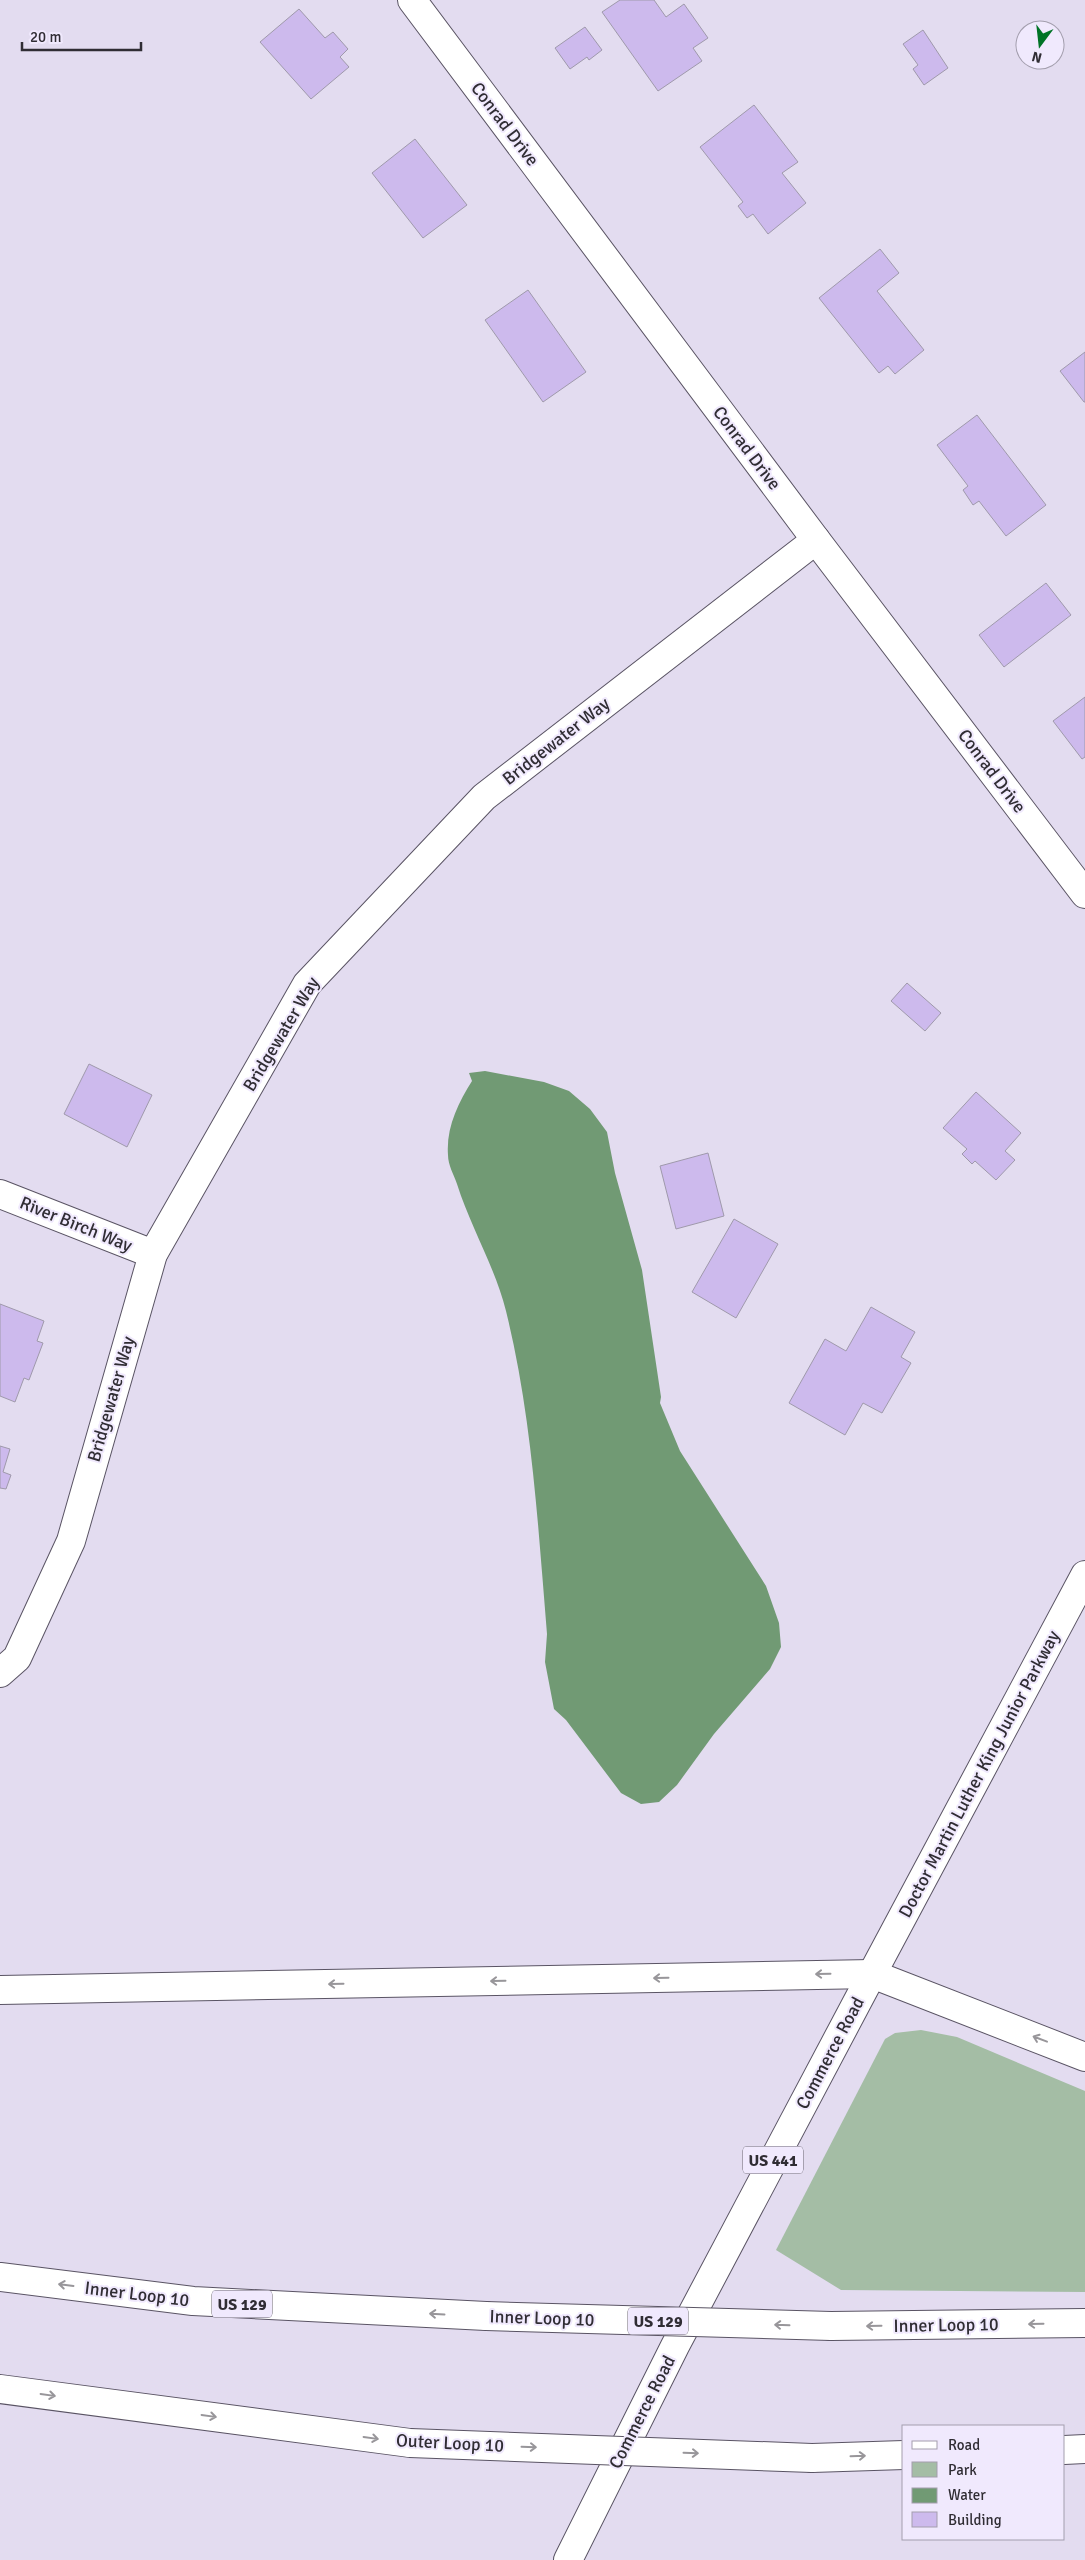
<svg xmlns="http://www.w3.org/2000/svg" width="1085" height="2560" font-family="Signika,sans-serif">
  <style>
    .green { fill: #a4bda5 }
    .water { fill: #719a74 }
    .building { fill: #cdbaed; stroke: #9f99ab }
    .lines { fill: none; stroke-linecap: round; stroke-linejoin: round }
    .minor-casing { stroke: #5a5464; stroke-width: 30 }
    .major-casing { stroke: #5a5464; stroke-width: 30 }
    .highway-casing { stroke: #5a5464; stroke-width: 30 }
    .minor { stroke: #fff; stroke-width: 28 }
    .major { stroke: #fff; stroke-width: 28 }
    .highway { stroke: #fff; stroke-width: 28 }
    .highway-bridge-casing { stroke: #5a5464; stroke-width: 30; stroke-linecap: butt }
    .highway-bridge { stroke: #fff; stroke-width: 28 }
    .oneway { stroke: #98969a }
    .labels { text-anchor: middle; stroke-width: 4; stroke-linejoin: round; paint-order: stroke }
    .shield { fill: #f0e9fd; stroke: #6a6570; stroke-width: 1 }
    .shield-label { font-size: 16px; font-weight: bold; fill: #302d34 }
    .street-label { font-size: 18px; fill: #302d34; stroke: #f0e9fd }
  </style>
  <rect width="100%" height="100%" fill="#e3dcf0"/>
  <path class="green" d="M921,2030l36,7 128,54v201l-244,-2 -65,-40 109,-211 10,-6z"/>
  <path class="water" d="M485,1071l59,11 25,9 21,18 17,23 8,41 27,97 19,127 -1,6 20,48 86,135 13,37 2,24 -11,22 -56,65 -37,51 -18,17 -18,2 -20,-11 -55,-73 -12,-11 -9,-47 2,-28c-9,-108 -15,-218 -41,-323 -11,-44 -35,-83 -49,-127 -3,-9 -9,-19 -9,-29 -2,-27 10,-52 24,-74l-3,-8z"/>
  <g class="building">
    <path d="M620,0h34l12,17 18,-13 24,34 -15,10 9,13 -44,30 -56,-79z"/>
    <path d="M299,9l26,29 8,-6 15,17 -8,8 9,10 -38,32 -51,-57z"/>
    <path d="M585,27l17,23 -13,10 -2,-3 -17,12 -15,-21z"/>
    <path d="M923,30l25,38 -24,17 -11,-16 5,-4 -15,-21z"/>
    <path d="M754,105l44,57 -16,11 24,30 -38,31 -15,-20 -6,4 -9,-12 5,-4 -43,-55z"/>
    <path d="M415,139l52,66 -44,33 -51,-65z"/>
    <path d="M880,249l19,24 -22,18 47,59 -29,24 -7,-8 -9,7 -60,-75z"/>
    <path d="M528,290l58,82 -43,30 -58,-82z"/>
    <path d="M1085,352v50h-1l-24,-31z"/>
    <path d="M977,415l69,90 -40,31 -27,-35 -6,4 -10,-15 5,-4 -31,-41z"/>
    <path d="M1046,583l25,32 -67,52 -25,-32z"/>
    <path d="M1085,697v60l-3,2 -29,-38z"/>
    <path d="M907,983l34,30 -16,18 -34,-30z"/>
    <path d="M89,1064l63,31 -25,52 -63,-33z"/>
    <path d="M976,1092l45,41 -16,18 10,9 -19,20 -21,-19 -3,3 -10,-10 5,-5 -24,-21z"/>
    <path d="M708,1153l16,63 -48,13 -16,-63z"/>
    <path d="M734,1219l44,25 -42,74 -44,-26z"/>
    <path d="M0,1304l44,17 -7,20 6,2 -14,37 -5,-2 -9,24 -15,-6z"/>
    <path d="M871,1307l44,25 -14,25 10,6 -29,50 -19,-10 -18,32 -56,-32 36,-64 21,12z"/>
    <path d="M0,1446l10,3 -7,23 8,3 -5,14 -6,-1z"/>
  </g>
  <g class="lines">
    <g class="minor-casing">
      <g id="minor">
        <path d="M412,0l404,540 269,354"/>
        <path d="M0,1194l153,60"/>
        <path d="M0,1673l17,-15 54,-117 82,-287 154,-270 177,-187 332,-257"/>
      </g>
    </g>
    <g class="major-casing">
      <path id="major" d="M872,1974l213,-399"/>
    </g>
    <g class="highway-casing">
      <g id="highway">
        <path d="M0,1990l872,-16 213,83"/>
        <path d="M0,2277l193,24 293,15"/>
        <path d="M831,2326l254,-3"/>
        <path d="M0,2389l410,54"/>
        <path d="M1064,2450l21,-1"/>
        <path d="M812,2458l92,-3"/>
        <path d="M568,2560l107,-214 197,-372"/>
      </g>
    </g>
    <use href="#minor" class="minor"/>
    <use href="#major" class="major"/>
    <use href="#highway" class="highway"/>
    <g class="highway-bridge-casing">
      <g id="highway-bridge">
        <path d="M486,2316l345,10"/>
        <path d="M410,2443l402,15"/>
      </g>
    </g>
    <use href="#highway-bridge" class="highway-bridge"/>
  </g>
  <defs><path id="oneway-shaft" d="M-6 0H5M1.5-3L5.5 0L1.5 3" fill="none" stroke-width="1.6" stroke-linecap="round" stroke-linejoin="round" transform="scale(1.25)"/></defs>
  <g class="oneway">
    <use href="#oneway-shaft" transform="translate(823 1974) rotate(179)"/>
    <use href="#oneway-shaft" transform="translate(661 1978) rotate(179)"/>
    <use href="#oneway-shaft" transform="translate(498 1981) rotate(179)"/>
    <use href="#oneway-shaft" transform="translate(336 1984) rotate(179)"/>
    <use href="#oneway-shaft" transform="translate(1040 2039) rotate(-159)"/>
    <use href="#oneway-shaft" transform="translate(66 2285) rotate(-173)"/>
    <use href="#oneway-shaft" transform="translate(437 2314) rotate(-177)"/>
    <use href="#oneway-shaft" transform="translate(1036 2324) rotate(179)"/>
    <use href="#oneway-shaft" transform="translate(782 2325) rotate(-178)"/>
    <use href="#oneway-shaft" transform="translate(874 2326) rotate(179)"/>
    <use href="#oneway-shaft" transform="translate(48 2395) rotate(8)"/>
    <use href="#oneway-shaft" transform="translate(209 2416) rotate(8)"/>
    <use href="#oneway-shaft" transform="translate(371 2438) rotate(8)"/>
    <use href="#oneway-shaft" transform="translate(529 2447) rotate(2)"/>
    <use href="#oneway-shaft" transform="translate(691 2453) rotate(2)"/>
    <use href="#oneway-shaft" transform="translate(858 2456) rotate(-2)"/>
  </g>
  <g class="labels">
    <g class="shield">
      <rect x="743" y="2146.5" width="60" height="27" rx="4"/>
      <rect x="212" y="2290.5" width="60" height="27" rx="4"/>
      <rect x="628" y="2307.5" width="60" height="27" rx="4"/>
    </g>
    <g class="shield-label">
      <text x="773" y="2166">US 441</text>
      <text x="242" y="2310">US 129</text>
      <text x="658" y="2327">US 129</text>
    </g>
    <g class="street-label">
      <text transform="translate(505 124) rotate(53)" y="6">Conrad Drive</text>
      <text transform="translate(747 448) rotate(53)" y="6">Conrad Drive</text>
      <text transform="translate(556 741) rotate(-38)" y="6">Bridgewater Way</text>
      <text transform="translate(992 771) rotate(53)" y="6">Conrad Drive</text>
      <text transform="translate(281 1034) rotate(-59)" y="6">Bridgewater Way</text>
      <text transform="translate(76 1224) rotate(22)" y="6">River Birch Way</text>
      <text transform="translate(111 1399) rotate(-74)" y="6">Bridgewater Way</text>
      <text transform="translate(979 1774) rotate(-62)" y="6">Doctor Martin Luther King Junior Parkway</text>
      <text transform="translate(830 2053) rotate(-62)" y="6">Commerce Road</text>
      <text transform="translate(137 2294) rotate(7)" y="6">Inner Loop 10</text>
      <text transform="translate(542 2318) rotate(2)" y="6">Inner Loop 10</text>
      <text transform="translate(946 2325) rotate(-1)" y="6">Inner Loop 10</text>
      <text transform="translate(642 2412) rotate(-63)" y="6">Commerce Road</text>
      <text transform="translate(450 2443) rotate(3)" y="6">Outer Loop 10</text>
    </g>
  </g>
  <rect x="902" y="2425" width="162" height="115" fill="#f0e9fd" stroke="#a39ead"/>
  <rect x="912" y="2441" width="25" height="8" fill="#ffffff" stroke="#a39ead"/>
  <text x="948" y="2450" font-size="15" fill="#302d34">Road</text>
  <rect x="912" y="2462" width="25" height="15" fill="#a4bda5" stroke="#a39ead"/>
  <text x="948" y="2475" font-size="15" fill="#302d34">Park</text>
  <rect x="912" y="2488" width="25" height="15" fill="#719a74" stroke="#a39ead"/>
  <text x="948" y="2500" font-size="15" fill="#302d34">Water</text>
  <rect x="912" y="2512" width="25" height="15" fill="#cdbaed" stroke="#a39ead"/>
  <text x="948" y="2525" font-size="15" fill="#302d34">Building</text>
  <g transform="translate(1040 45) rotate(195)"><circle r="24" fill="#f0e9fd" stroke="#a39ead"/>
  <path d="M0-4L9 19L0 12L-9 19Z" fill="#007326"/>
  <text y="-8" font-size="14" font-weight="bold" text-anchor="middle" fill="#302d34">N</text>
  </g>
  <path d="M22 42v8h119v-8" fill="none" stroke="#302d34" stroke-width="2.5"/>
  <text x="30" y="42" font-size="15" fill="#302d34" stroke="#f0e9fd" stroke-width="4" paint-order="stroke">20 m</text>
</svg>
